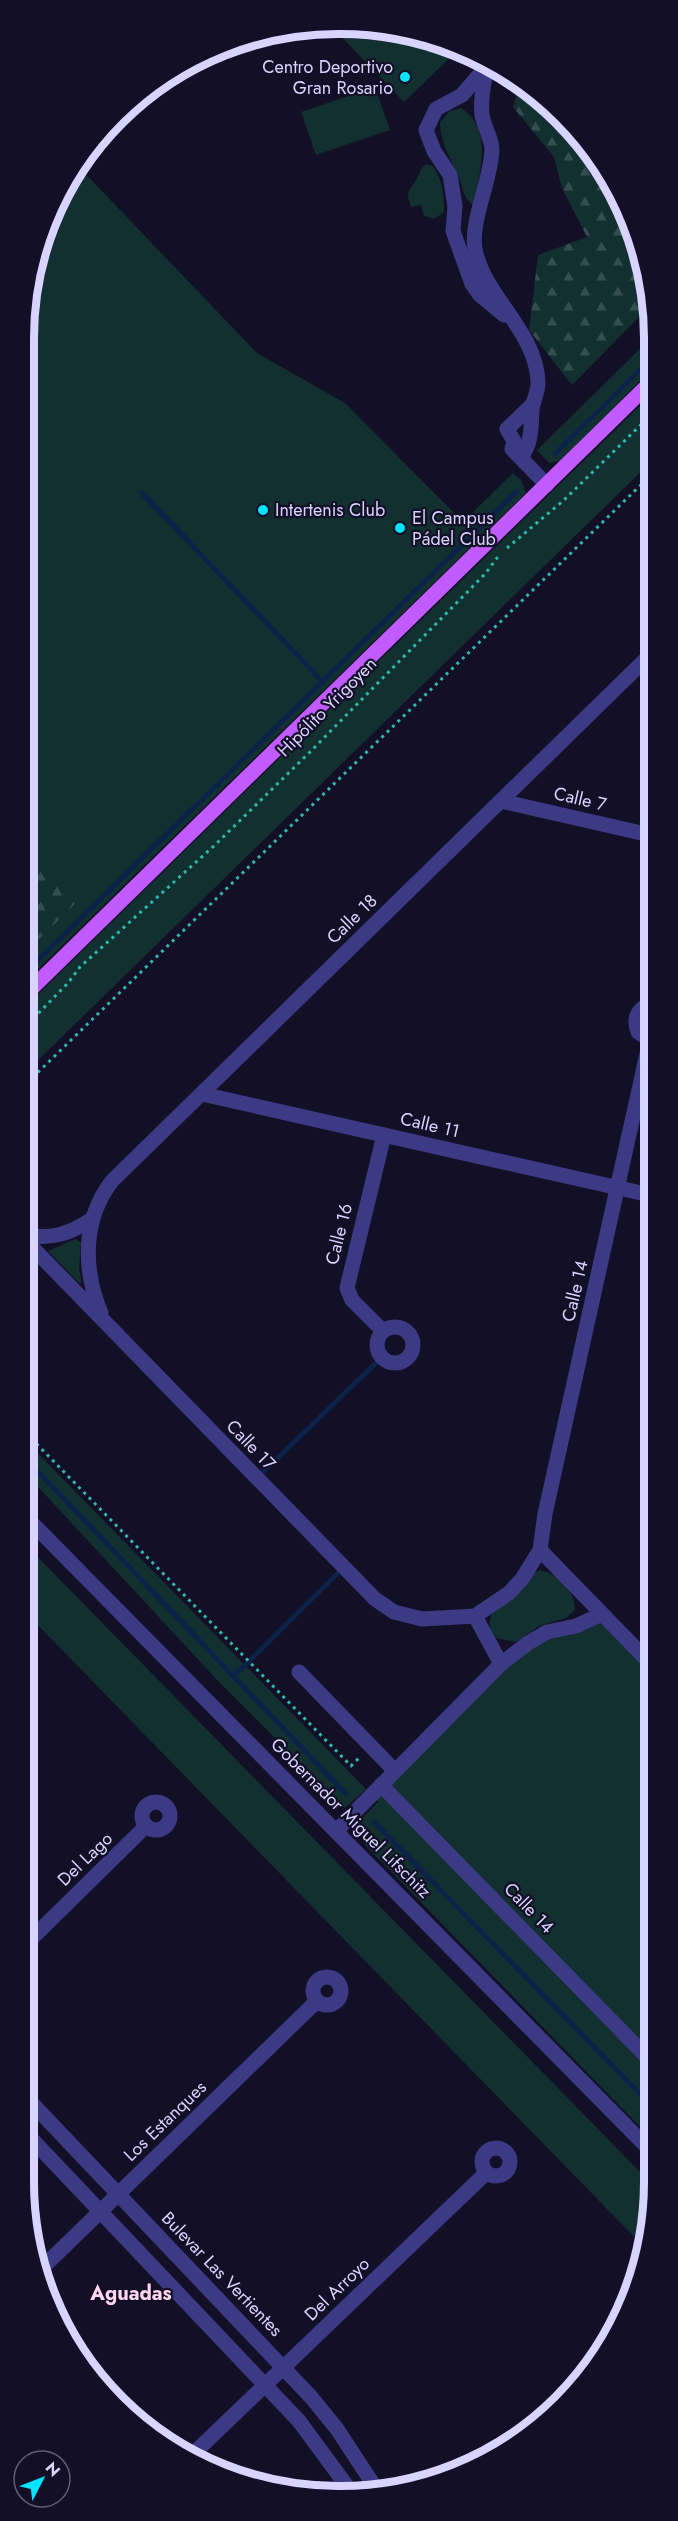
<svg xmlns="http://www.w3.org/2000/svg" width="678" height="2521" font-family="Jost,sans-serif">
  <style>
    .green { fill: #12302f }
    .forest { fill: url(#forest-firs) }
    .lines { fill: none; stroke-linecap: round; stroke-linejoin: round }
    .stream { stroke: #0c2248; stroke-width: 5 }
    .path { stroke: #2fb8b0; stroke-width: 3; stroke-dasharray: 3 4.5; stroke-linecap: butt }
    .minor { stroke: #3d3a85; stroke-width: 15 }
    .major { stroke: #c25bff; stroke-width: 15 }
    .poi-dot { fill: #00e5ff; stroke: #130f26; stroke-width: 2 }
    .labels { text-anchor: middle; stroke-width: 4.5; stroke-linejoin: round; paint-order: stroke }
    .poi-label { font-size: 18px; fill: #d9d4ff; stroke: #130f26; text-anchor: start }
    .street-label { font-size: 18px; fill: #d9d4ff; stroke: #130f26 }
    .neighbourhood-label { font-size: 20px; font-weight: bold; fill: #ffd6f0; stroke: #130f26 }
    .rim { fill: none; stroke: #d9d4ff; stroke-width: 8 }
  </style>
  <defs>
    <pattern id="forest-firs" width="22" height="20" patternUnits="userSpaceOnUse" patternTransform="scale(1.5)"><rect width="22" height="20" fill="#12302f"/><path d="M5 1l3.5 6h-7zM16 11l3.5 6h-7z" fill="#344d4e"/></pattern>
  </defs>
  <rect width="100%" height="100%" fill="#130f26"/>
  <g class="green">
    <path d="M335,30h65l57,21 -53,51z"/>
    <path d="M375,87l15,43 -74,25 -15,-43z"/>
    <path d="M461,108c33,21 19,67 12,97 -10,-7 -9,-14 -13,-24 -8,-22 -20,-36 -20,-59l10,-11z"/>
    <path d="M426,164l7,2c10,15 11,29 11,46l-10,7 -10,-3 -3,-11 -10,2c-7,-20 1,-16 7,-31 3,-6 3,-8 8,-12z"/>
    <path d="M77,165l180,188 88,50 118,119 50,-49 8,7 5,13 -498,486 2,-701z"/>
    <path d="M651,338v32l-91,91 -11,2 -12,-13z"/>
    <path d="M651,395v67l-624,609 1,-67z"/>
    <path d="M75,1239l6,3 -2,26 3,14 -3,1 -31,-32z"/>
    <path d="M26,1441l340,348 -21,19 -126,-126 -193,-208z"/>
    <path d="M26,1545l622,635v63l-2,6 -620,-636z"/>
    <path d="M540,1570c17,3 36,22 35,40l-9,8 -27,8 -23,16 -20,-4c-6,-8 -8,-14 -4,-25l39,-39z"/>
    <path d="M602,1614l47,48 -1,473 -283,-290 -8,-22 21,-21 -6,-7 156,-152z"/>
  </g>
  <g class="forest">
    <path d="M520,84l42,33 60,83 29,98v7l-79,80 -43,-55 9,-75 49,-18 -25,-49 -8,-31 -41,-50z"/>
    <path d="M35,868l45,19 2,10 -54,53v-81z"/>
  </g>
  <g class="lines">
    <g class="stream">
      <path d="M555,454l96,-95"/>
      <path d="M142,493l181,189"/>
      <path d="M28,970l488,-478"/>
      <path d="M26,1459l320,335"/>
      <path d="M259,1476l120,-116"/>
      <path d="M234,1676l108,-107"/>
      <path d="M374,1822l274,280"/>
    </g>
    <g class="path">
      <path d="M507,548l56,-47 88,-86"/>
      <path d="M28,1024l40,-41 12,-16 136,-123 95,-93 174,-177 15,-20"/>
      <path d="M27,1083l624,-608"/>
      <path d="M26,1433l325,333 8,-8"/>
    </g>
    <g class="minor">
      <path d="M487,66c-3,16 -7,33 -5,49 2,12 10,24 10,35 -1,30 -22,72 -17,99 9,48 62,82 63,134 0,10 -5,17 -6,27 -1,17 0,33 -11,47"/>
      <path d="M487,66l-25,29 -26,14 -10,21 8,21 16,24 5,31 -2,25 19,53 8,11 24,20"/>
      <path d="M533,404l-26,25 7,12 -2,8 35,36"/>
      <path d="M501,801l149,34"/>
      <path d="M202,1094l448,101"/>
      <path d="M27,1235c25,5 44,-2 65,-16"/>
      <path d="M27,1242l348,357 19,13 28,7 53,-3 34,-23 13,-14 18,-29 5,-36 105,-474 -12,-8c-5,-13 -1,-23 12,-28"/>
      <path d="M101,1313c-18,-43 -19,-93 11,-132l539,-527"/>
      <circle cx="395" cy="1345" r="18"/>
      <path d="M383,1331l-31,-31 -5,-12 37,-153"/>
      <path d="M26,1517l622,631"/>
      <path d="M540,1550l109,112"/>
      <path d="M475,1616l26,48"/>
      <path d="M299,1672l96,99"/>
      <path d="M381,1785l267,273"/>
      <circle cx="156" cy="1816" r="14"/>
      <path d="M336,1831l165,-167 27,-21 19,-11 29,-6 26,-12"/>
      <path d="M25,1945l121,-119"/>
      <circle cx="327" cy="1991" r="14"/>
      <path d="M24,2095l287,302 26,32 40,61"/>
      <path d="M24,2131l275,290 53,72"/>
      <circle cx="496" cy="2162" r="14"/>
      <path d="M41,2269l276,-268"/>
      <path d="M190,2457l296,-284"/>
    </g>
    <path class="major" d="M28,992l623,-610"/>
  </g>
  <g class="poi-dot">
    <circle cx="405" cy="77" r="6"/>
    <circle cx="263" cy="510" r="6"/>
    <circle cx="400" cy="528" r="6"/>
  </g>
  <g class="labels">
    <g class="poi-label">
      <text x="393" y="73" text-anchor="end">Centro Deportivo<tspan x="393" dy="21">Gran Rosario</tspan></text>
      <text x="275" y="516">Intertenis Club</text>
      <text x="412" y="524">El Campus<tspan x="412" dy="21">Pádel Club</tspan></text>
    </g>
    <g class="street-label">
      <text transform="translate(327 707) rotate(-45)" y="6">Hipólito Yrigoyen</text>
      <text transform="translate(580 799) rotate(13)" y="6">Calle 7</text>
      <text transform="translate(352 919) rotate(-44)" y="6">Calle 18</text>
      <text transform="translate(430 1125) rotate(13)" y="6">Calle 11</text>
      <text transform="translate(339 1234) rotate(-76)" y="6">Calle 16</text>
      <text transform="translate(575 1291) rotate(-77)" y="6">Calle 14</text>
      <text transform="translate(251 1445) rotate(46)" y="6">Calle 17</text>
      <text transform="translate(351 1818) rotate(45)" y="6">Gobernador Miguel Lifschitz</text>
      <text transform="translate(85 1859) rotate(-44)" y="6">Del Lago</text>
      <text transform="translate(529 1908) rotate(46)" y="6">Calle 14</text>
      <text transform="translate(165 2121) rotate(-44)" y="6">Los Estanques</text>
      <text transform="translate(222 2274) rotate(46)" y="6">Bulevar Las Vertientes</text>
      <text transform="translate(337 2289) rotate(-44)" y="6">Del Arroyo</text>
    </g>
    <g class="neighbourhood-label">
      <text x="131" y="2300">Aguadas</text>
    </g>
  </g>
  <path d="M0 0H678V2521H0ZM338 34H340A304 304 0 0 1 644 338V2182A304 304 0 0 1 340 2486H338A304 304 0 0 1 34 2182V338A304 304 0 0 1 338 34Z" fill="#130f26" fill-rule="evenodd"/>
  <path class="rim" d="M338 34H340A304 304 0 0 1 644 338V2182A304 304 0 0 1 340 2486H338A304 304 0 0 1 34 2182V338A304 304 0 0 1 338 34Z"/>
  <g transform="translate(42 2479) rotate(48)"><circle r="28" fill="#130f26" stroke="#625e7d" stroke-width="1.5"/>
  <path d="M0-4.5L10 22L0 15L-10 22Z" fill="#00e5ff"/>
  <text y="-9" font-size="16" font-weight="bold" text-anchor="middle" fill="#d9d4ff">N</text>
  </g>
</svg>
